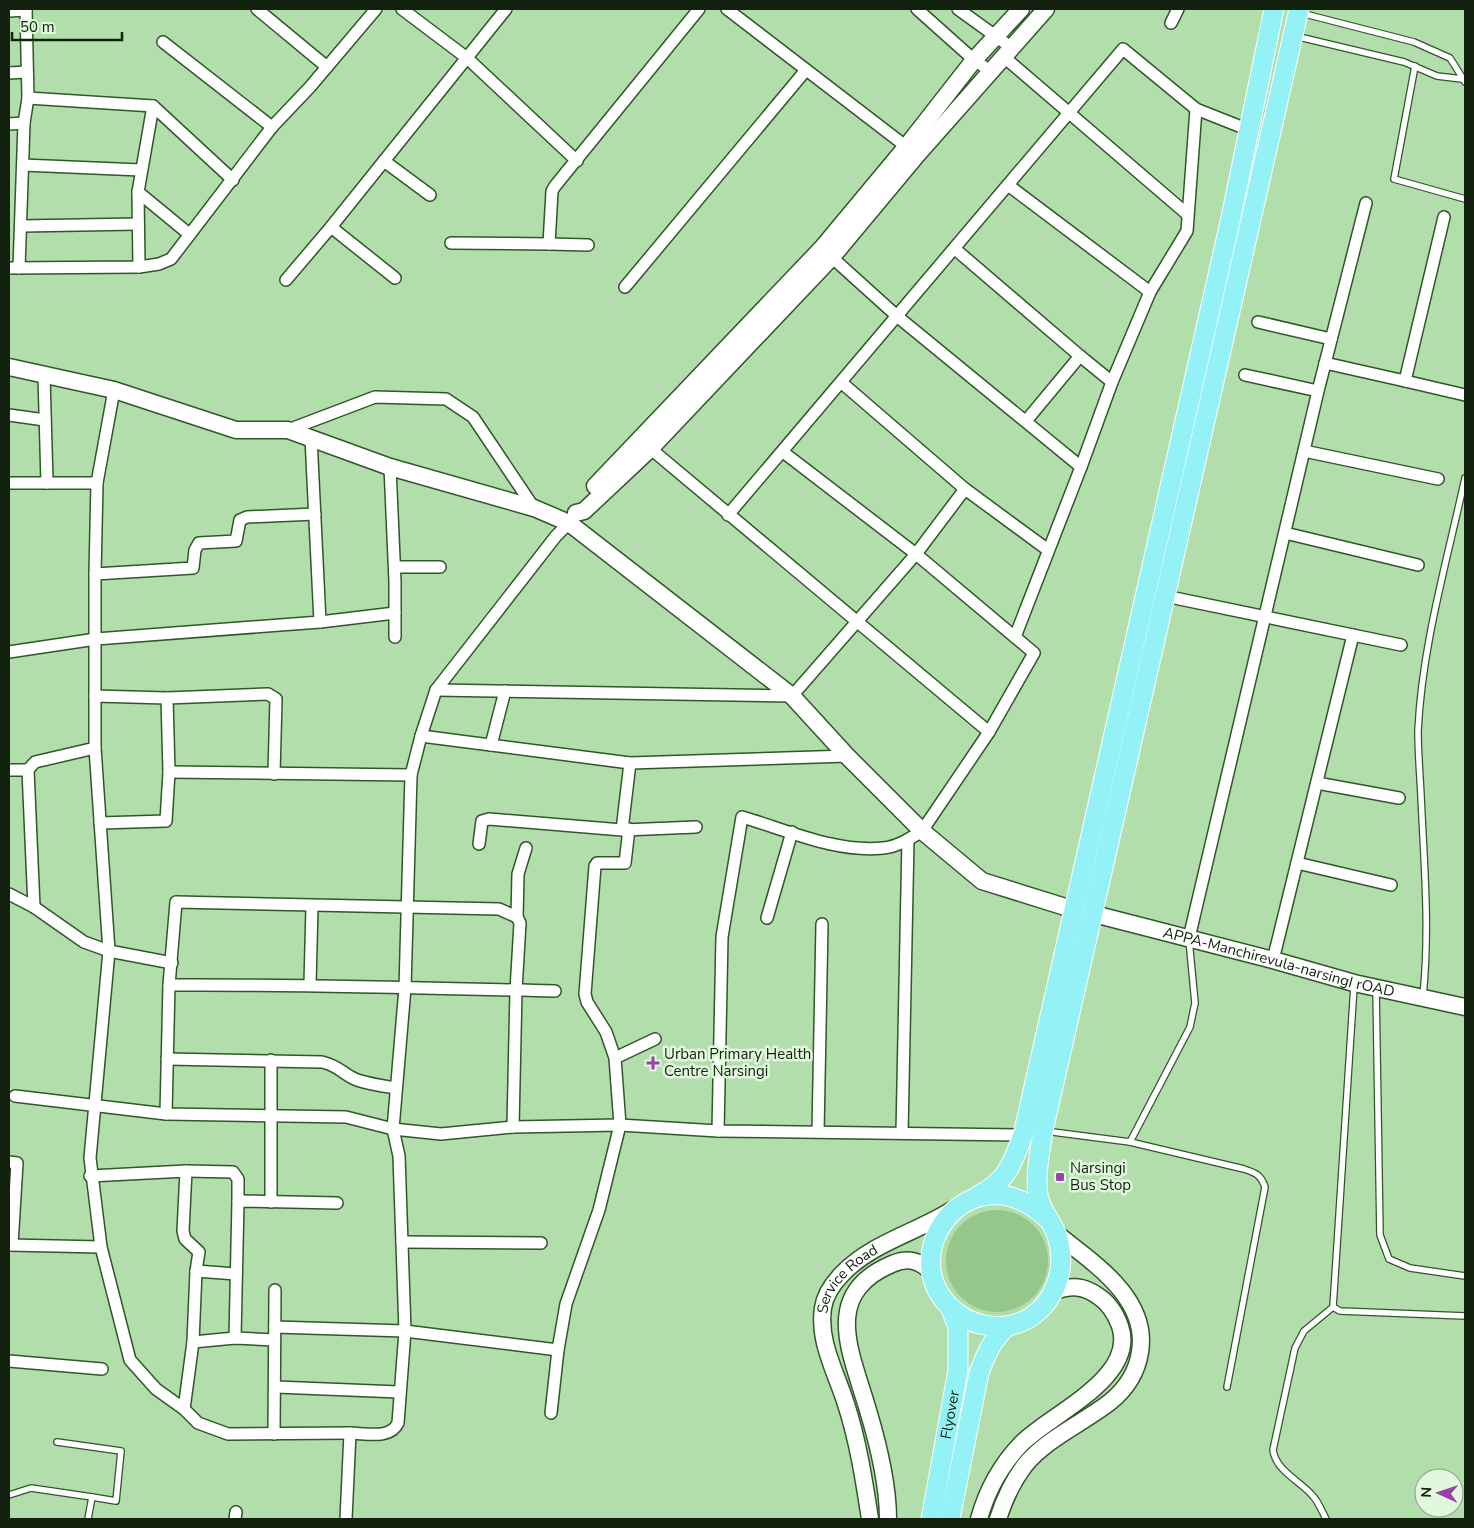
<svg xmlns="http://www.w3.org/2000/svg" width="1474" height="1528" font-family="'Nunito Sans',sans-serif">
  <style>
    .green { fill: #95c78d }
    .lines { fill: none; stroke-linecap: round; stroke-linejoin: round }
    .lane-casing { stroke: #30562a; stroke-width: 8 }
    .street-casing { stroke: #30562a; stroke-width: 14 }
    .secondary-casing { stroke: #30562a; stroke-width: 19 }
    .primary-casing { stroke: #fff; stroke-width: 21 }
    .lane { stroke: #fff; stroke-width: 5.5 }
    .street { stroke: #fff; stroke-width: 11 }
    .secondary { stroke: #fff; stroke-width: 16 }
    .primary { stroke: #94f1f6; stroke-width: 19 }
    .poi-dot { fill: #9b41ac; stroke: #e2f8de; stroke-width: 2 }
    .labels { text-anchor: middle; stroke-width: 5; stroke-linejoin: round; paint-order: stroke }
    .street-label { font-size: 15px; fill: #11210e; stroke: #e2f8de }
    .poi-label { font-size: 15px; fill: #11210e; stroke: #e2f8de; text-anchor: start }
  </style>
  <rect width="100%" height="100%" fill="#b2deab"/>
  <circle class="green" cx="997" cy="1261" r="51"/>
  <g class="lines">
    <g class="lane-casing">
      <g id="lane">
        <path d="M1301,13l113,29 36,16 15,24"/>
        <path d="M1295,36l109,26 33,14 25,3"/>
        <path d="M1415,66l-21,113 71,20"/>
        <path d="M1376,989l4,246 9,24 21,9 55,8"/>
        <path d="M1423,996c7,-67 1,-133 -2,-200 -1,-21 -3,-43 -3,-65 4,-85 29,-170 47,-253"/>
        <path d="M1045,1131l85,11 114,27c12,4 17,6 21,18l-38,200"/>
        <path d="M1130,1142l60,-115 5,-24 -6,-63"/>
        <path d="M1333,1307l21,-321"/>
        <path d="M1333,1307l7,4 125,5"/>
        <path d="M57,1442l64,9 -5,50 -24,-4 -4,22"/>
        <path d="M9,1495l22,-7 61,9"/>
        <path d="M1326,1519c-4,-8 -8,-18 -14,-24 -13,-15 -36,-24 -39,-45l22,-102 9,-17 29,-24"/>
      </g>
    </g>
    <g class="street-casing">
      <g id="street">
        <path d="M257,9l70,58"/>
        <path d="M402,9l65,49 110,103"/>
        <path d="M727,9l185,142"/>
        <path d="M917,9l57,51 18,12"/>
        <path d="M958,9l54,39"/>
        <path d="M9,11l17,-1"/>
        <path d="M1171,23l7,-14"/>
        <path d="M163,42l109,85"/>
        <path d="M1004,57l183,157"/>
        <path d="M9,73l17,-1"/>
        <path d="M28,98l125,8 80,74"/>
        <path d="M153,106l-15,86 51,42"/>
        <path d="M9,124l15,-1"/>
        <path d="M384,161l46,34"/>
        <path d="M23,165l118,5"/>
        <path d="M1008,185l142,107"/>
        <path d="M138,192l1,75"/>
        <path d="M21,226l117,-2"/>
        <path d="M451,243l98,1 3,-53 3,-5 144,-177"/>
        <path d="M549,244l39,1"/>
        <path d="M955,249l125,107 -54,65"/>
        <path d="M826,252l72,65 183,150 -66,170"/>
        <path d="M9,268l130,-1 20,-3 12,-5 101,-132 38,-40 66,-78"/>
        <path d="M19,268l5,-145 4,-25 -2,-89"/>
        <path d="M395,278l-64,-51 175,-218"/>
        <path d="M286,280l45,-53"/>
        <path d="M625,287l181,-217"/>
        <path d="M1258,322l73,17"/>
        <path d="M1080,356l32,26"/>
        <path d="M1325,363l80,18 39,-164"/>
        <path d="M1245,375l73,16"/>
        <path d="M44,376l3,107"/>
        <path d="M1405,381l60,14"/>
        <path d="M842,383l123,106 83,61"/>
        <path d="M114,390l-17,93 -2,91v174l14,203 -19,207 11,89 29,113 26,29 28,20 14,14 30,11 122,-1"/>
        <path d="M9,415l36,5"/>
        <path d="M288,430l87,-33 71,2 27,18 61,91"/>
        <path d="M645,444l344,288"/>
        <path d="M1304,451l134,28"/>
        <path d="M390,467l5,114v56"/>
        <path d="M1081,467l31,-85 38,-90 37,-61 9,-122"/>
        <path d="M9,483h88"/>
        <path d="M728,515l395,-466 73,60 53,21"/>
        <path d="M1285,533l133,32"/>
        <path d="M395,567h45"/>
        <path d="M95,574l98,-6 2,-18 4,-7 37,-2 4,-21 7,-3 68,-3"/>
        <path d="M1165,596l236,49"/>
        <path d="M320,622l75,-9"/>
        <path d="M9,652l87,-13 224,-17 -9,-184"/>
        <path d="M436,690l356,6 124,-142 49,-65"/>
        <path d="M95,696l72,2 101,-4 8,5 -2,75"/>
        <path d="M421,736l209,27 217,-7"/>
        <path d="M491,745l14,-54"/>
        <path d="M9,770h19"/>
        <path d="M169,772l242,3"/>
        <path d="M1317,783l82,15"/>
        <path d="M100,823l66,-2 3,-49 -2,-74"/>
        <path d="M624,830l72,-3"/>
        <path d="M479,844l3,-23 7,-2 133,11 8,-67"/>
        <path d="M1297,863l94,22"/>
        <path d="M9,894l25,13 50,35 25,9 63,12"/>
        <path d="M34,907l-6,-137 7,-8 60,-14"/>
        <path d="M517,917l1,-43 8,-26"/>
        <path d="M767,918l25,-86"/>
        <path d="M1189,938l129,-547 48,-188"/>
        <path d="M1273,960l80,-325"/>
        <path d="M310,984l2,-77"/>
        <path d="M169,985c129,-1 257,3 386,6"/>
        <path d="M615,1058l40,-19"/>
        <path d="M167,1059l155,3c18,4 20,12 35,18 12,4 26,6 39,8"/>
        <path d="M271,1060v142"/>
        <path d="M15,1096l151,18 180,3 47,12 48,5 72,-7 107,-2 98,6 305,4"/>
        <path d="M166,1114l3,-129 7,-83 323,7 18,8 3,6 -4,67 -3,137"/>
        <path d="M718,1131l4,-194 20,-120c45,13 94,36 141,31 14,-1 28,-10 39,-17l67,-99 45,-79 -118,-99 -133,-102"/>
        <path d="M818,1132l4,-208"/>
        <path d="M902,1133l6,-293"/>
        <path d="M9,1162l8,1 -5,82"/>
        <path d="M186,1171l47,1 5,7v22"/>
        <path d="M90,1176l96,-5 -3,60 2,8 14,13 -3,19 -3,71 -9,67"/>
        <path d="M402,1242l139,1"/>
        <path d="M9,1245l92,2"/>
        <path d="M196,1271l40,3"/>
        <path d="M275,1327l130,4 153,19 8,-46 33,-94 21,-85 -5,-67 -9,-26 -19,-30 -2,-8 10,-128 2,-3h28l4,-34"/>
        <path d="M235,1338l3,-137 99,2"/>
        <path d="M193,1342l42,-4 39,2"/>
        <path d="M9,1361l93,8"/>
        <path d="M276,1387l123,5"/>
        <path d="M551,1413l7,-63"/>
        <path d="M274,1434l1,-144"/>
        <path d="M235,1519l1,-7"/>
        <path d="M346,1519l4,-86c15,0 40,7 48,-10l7,-92 -6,-175 -6,-27 12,-141 6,-213 10,-39 15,-46 120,-154 13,-13"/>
      </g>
    </g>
    <g class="secondary-casing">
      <g id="secondary">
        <path d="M9,367l105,23 122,40h52l102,37 144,41 35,15 223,173 55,60 75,75 60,50 93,29"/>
        <path d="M595,486l227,-238 84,-101 68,-87 47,-51"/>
        <path d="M576,513l8,-2 66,-62 182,-192 85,-102 129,-146"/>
        <path id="s1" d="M1094,914l179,46 81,23 111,24"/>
        <path id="s2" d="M870,1519c-6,-39 -12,-78 -24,-115 -10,-32 -28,-62 -23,-96 2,-14 10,-25 20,-35 29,-30 74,-41 109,-63"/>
        <path d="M888,1519c0,-37 -10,-76 -21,-112 -16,-55 -46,-113 25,-143 16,-7 28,-4 40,9"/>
        <path d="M979,1519c8,-29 21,-53 42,-75 29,-30 117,-66 99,-118 -4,-11 -11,-23 -22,-30 -14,-10 -26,-11 -43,-5"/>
        <path d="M998,1519c6,-19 14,-37 27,-54 21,-26 58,-42 85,-63 16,-13 27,-30 30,-50 9,-54 -47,-89 -83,-118"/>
      </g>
    </g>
    <g class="primary-casing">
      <g id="primary">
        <path d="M979,1195c29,-15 33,-31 44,-60l207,-913 44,-213"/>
        <path d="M1048,1219c-80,-75 -163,44 -88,96 13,9 31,13 47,11 42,-7 63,-52 50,-90 -4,-14 -17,-26 -19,-41 -3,-21 2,-43 5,-64l256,-1122"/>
        <path id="s3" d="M931,1519l27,-149v-43l-7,-18"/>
        <path d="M950,1519l29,-146c7,-19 13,-33 28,-47"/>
      </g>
    </g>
    <use href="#lane" class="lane"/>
    <use href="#street" class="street"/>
    <use href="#secondary" class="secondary"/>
    <use href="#primary" class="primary"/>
  </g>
  <g class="poi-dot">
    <path d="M650.5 1055.5h5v5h5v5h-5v5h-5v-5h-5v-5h5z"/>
    <rect x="1055" y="1172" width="10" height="10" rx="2.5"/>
  </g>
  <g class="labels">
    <g class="street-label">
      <text dy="5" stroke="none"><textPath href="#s1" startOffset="191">APPA-Manchirevula-narsingI rOAD</textPath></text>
      <text dy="5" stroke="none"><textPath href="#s2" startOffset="256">Service Road</textPath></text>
      <text dy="5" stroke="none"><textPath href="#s3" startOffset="106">Flyover</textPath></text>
    </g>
    <g class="poi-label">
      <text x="664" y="1059">Urban Primary Health<tspan x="664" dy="17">Centre Narsingi</tspan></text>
      <text x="1070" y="1173">Narsingi<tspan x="1070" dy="17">Bus Stop</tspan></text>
    </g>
  </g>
  <rect width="1474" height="1528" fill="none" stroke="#11210e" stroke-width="20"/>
  <g transform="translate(1439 1493) rotate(273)"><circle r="24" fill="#e2f8de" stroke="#8ea28b"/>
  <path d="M0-4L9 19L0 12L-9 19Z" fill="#9b41ac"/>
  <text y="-8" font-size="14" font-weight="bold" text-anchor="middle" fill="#11210e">N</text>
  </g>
  <path d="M12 32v8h110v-8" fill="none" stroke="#11210e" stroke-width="2.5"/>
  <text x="20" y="32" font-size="15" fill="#11210e" stroke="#e2f8de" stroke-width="4" paint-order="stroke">50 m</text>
</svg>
